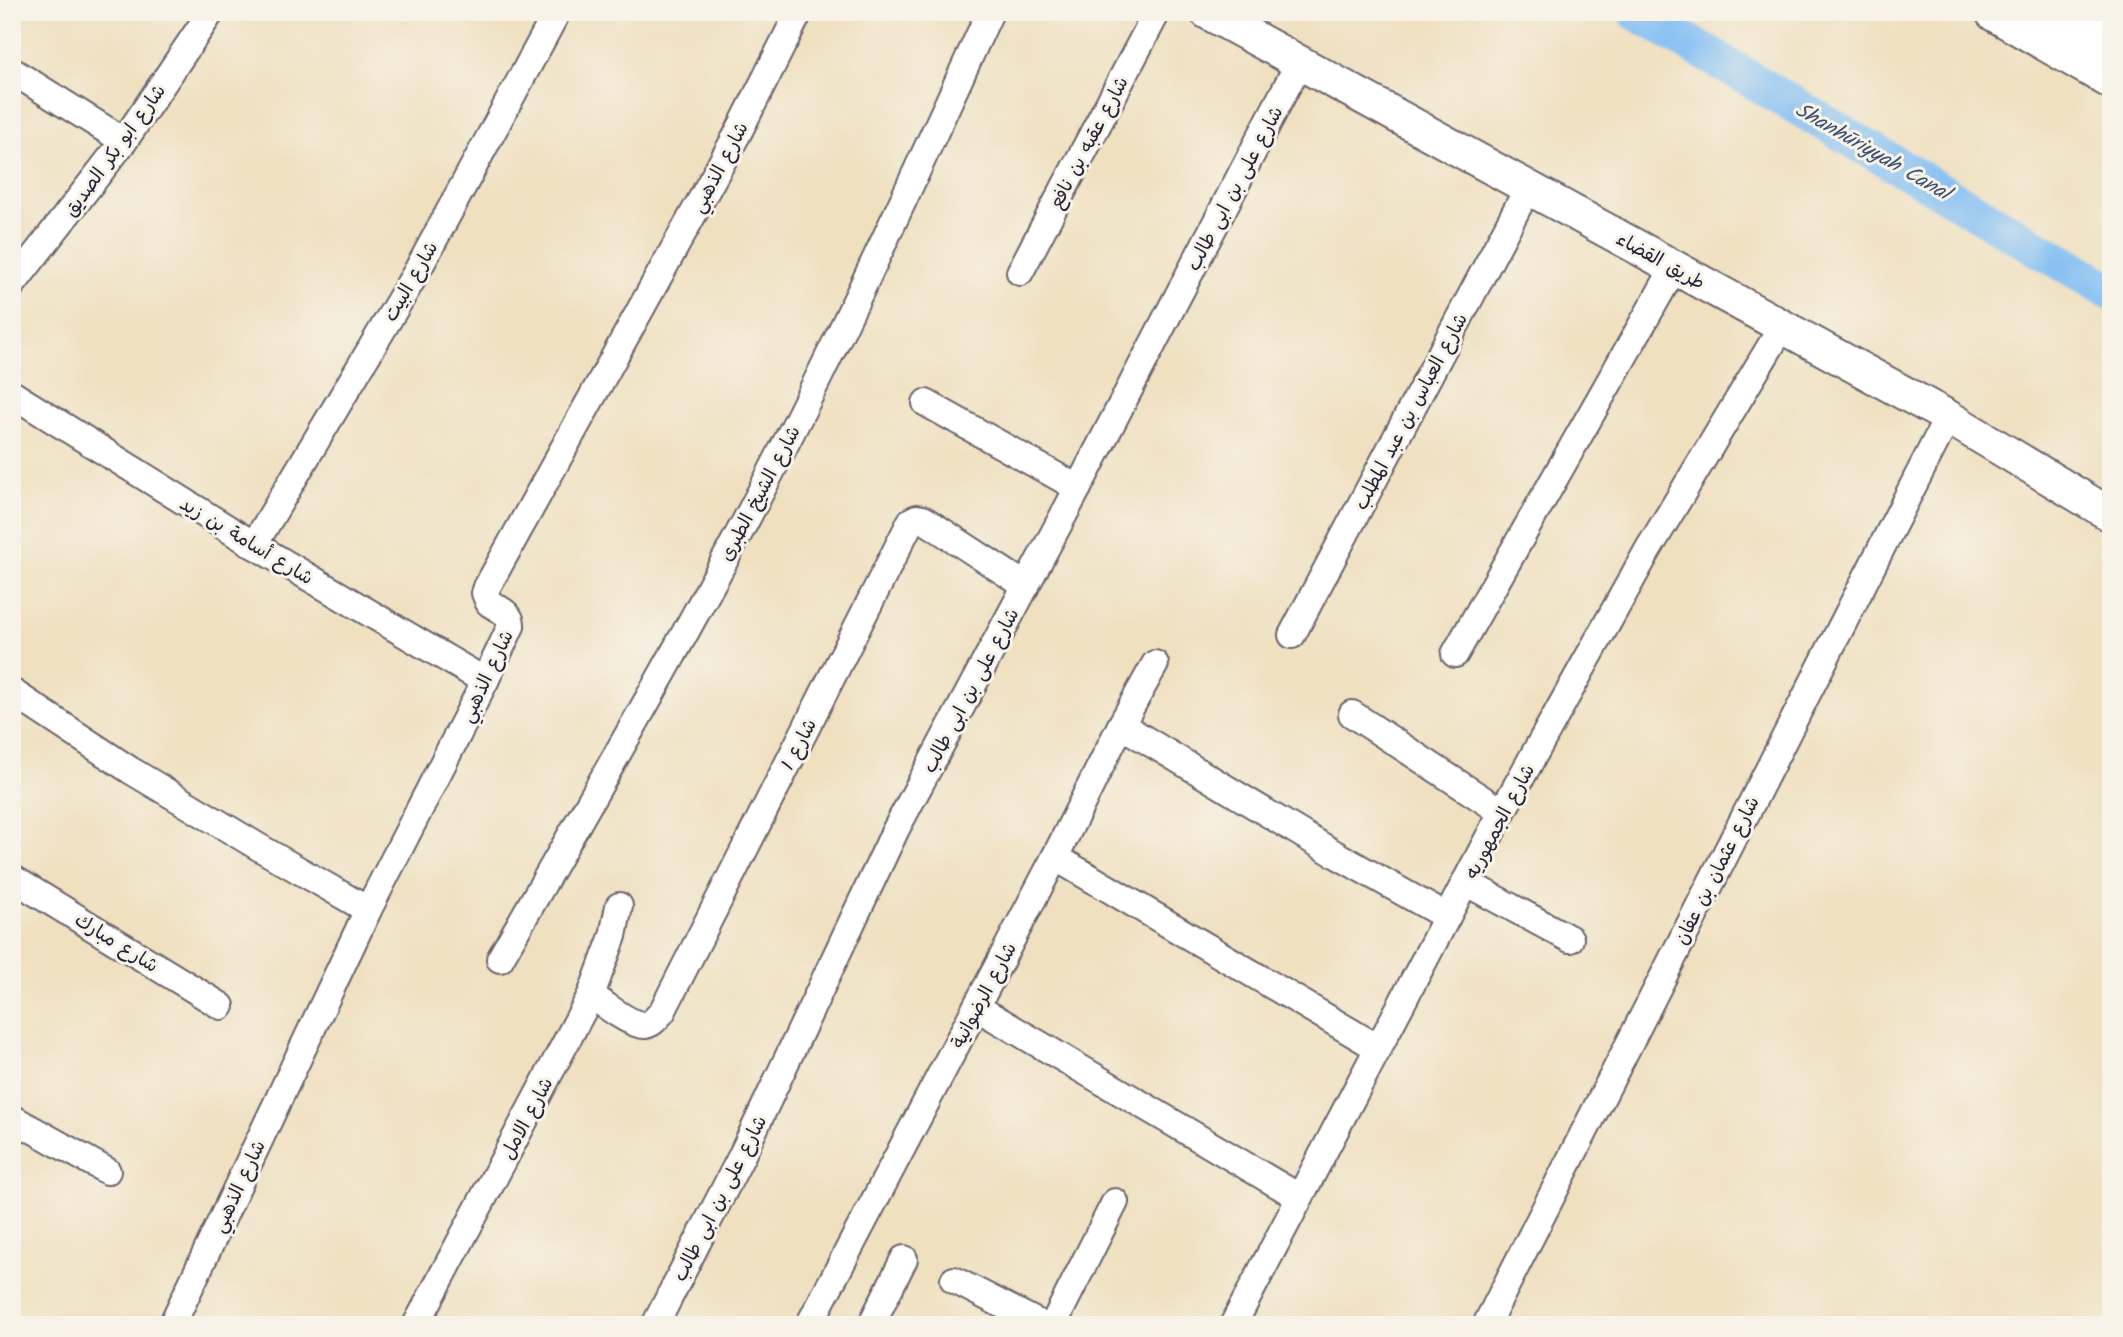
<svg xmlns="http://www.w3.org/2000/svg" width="2123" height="1337" font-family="Kalam,'Playpen Sans Arabic',sans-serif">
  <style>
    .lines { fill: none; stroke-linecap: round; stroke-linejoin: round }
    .canal { stroke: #80bdf3; stroke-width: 37 }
    .minor-casing { stroke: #6a646a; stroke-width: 30 }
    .tertiary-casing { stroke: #6a646a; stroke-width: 37 }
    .secondary-casing { stroke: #6a646a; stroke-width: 42 }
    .trunk-casing { stroke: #6a646a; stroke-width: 42 }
    .minor { stroke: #fff; stroke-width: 26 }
    .tertiary { stroke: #fff; stroke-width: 33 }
    .secondary { stroke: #fff; stroke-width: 38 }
    .trunk { stroke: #fff; stroke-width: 38 }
    .labels { text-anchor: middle; stroke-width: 6; stroke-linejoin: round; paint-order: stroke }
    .street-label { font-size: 19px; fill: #22223b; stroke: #f7f3e8 }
    .water-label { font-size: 21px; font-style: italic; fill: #3e5072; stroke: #f7f3e8 }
  </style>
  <rect width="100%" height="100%" fill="#f7f3e8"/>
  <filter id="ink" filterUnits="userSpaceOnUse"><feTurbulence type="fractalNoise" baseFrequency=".0143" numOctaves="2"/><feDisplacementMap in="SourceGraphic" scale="14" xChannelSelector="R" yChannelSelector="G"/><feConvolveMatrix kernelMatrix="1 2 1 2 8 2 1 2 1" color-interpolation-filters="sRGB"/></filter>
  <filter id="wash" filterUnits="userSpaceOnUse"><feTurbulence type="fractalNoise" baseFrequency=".00686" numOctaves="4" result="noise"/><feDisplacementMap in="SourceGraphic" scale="28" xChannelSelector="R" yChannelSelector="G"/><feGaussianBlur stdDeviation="1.57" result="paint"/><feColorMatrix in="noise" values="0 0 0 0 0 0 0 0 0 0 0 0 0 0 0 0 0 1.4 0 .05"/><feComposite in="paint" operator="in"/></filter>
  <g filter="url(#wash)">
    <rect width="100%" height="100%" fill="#efe0c0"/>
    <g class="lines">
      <path class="canal" d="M1636,12l475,279"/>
    </g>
  </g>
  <g filter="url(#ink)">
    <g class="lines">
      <g class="minor-casing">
        <g id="minor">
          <path d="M12,71l112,70"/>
          <path d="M1020,272l137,-260"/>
          <path d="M12,285l112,-144 87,-129"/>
          <path d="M12,394l242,151 231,136"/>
          <path d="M926,403l152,85"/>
          <path d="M254,545l162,-272 141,-261"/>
          <path d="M1292,635l236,-447"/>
          <path d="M1455,654l219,-386"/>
          <path d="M12,692l118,78 132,79 106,61"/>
          <path d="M1352,714l150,98"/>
          <path d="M1121,725l214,129 112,63"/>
          <path d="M1055,857l323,191"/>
          <path d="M12,878l209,128"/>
          <path d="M1465,882l105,57"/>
          <path d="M500,959c92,-161 186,-322 271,-487 78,-151 148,-306 219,-460"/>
          <path d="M591,995c11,8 41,31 54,30 8,-1 12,-8 17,-13l249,-491 6,-3 6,1 103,67"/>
          <path d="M976,1007l323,190"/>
          <path d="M12,1118l95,53"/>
          <path d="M954,1280l88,45"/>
          <path d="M172,1325l196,-415 117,-229 26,-55c1,-13 -13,-17 -22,-23l-4,-10 2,-6 251,-454 61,-121"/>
          <path d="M416,1325l175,-330 22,-59 6,-30"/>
          <path d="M655,1325l86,-168 155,-328 182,-341 221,-425"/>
          <path d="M809,1325l246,-468 66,-132 34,-61"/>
          <path d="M871,1325l33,-66"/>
          <path d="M1053,1325l62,-123"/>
          <path d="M1233,1325l269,-513 146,-262 134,-223"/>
          <path d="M1486,1325l462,-908"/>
        </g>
      </g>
      <g class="tertiary-casing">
        <path id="tertiary" d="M1207,12l741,405 163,98"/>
      </g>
      <g class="secondary-casing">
        <path id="secondary" d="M1995,12l116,67"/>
      </g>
      <g class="trunk-casing">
        <path id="trunk" d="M2062,12l49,28"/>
      </g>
      <use href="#minor" class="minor"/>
      <use href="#tertiary" class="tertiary"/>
      <use href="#secondary" class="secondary"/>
      <use href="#trunk" class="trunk"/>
    </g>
  </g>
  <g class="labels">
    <g class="street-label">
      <text transform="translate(1088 142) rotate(-62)" y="7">شارع عقبه بن نافع</text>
      <text transform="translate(114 150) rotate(-54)" y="7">شارع ابو بكر الصديق</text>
      <text transform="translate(719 167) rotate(-62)" y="7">شارع الذهبي</text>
      <text transform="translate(1234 188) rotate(-62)" y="7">شارع على بن ابى طالب</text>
      <text transform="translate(1661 260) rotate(29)" y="7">طريق القضاء</text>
      <text transform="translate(410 281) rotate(-60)" y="7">شارع البيت</text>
      <text transform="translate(1410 411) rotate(-62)" y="7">شارع العباس بن عبد المطلب</text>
      <text transform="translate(759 493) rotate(-62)" y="7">شارع الشيخ الطبرى</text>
      <text transform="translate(247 540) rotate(31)" y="7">شارع أسامة بن زيد</text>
      <text transform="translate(486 676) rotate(-65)" y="7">شارع الذهبي</text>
      <text transform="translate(970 690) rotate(-62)" y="7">شارع على بن ابى طالب</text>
      <text transform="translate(798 744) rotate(-63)" y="7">شارع 1</text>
      <text transform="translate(1499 821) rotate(-62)" y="7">شارع الجمهوريه</text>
      <text transform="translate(1716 870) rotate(-63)" y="7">شارع عثمان بن عفان</text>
      <text transform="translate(117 942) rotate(32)" y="7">شارع مبارك</text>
      <text transform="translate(983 995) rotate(-62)" y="7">شارع الرضوانية</text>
      <text transform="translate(526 1118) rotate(-62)" y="7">شارع الامل</text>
      <text transform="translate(238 1186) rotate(-65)" y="7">شارع الذهبي</text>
      <text transform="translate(719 1198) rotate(-63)" y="7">شارع على بن ابى طالب</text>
    </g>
    <g class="water-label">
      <text transform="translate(1873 151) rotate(30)" y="7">Shanhūriyyah Canal</text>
    </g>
  </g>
  <rect width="2123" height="1337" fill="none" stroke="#f7f3e8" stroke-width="42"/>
</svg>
